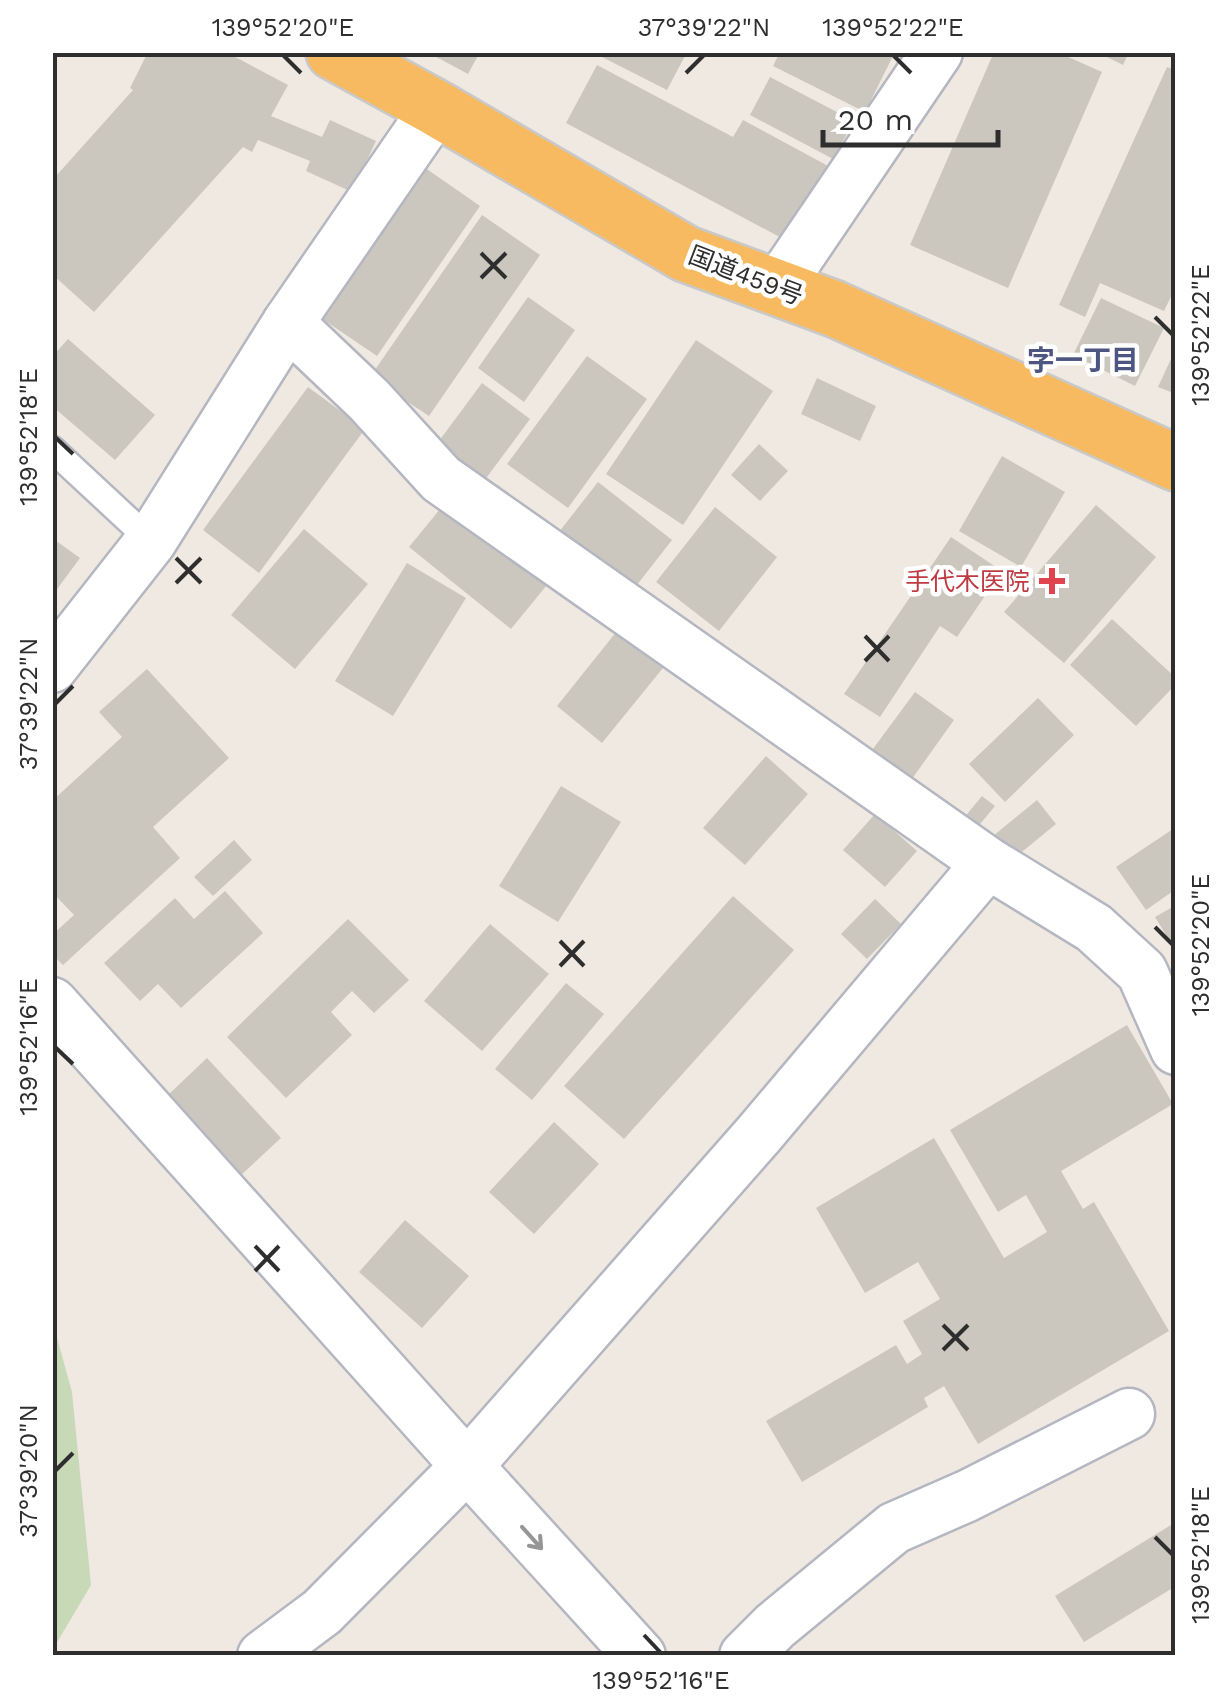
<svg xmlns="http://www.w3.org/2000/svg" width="1228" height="1708" font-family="'Work Sans','Noto Sans JP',sans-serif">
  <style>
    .cemetery { fill: #c8d9b8 }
    .building { fill: #cbc7bf }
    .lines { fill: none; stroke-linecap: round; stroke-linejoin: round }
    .service-casing { stroke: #b4b7c1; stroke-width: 30 }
    .minor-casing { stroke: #b4b7c1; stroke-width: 55 }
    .trunk-casing { stroke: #c9c9c9; stroke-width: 60 }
    .service { stroke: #fff; stroke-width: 25 }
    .minor { stroke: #fff; stroke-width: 50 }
    .trunk { stroke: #f8ba60; stroke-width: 55 }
    .oneway { stroke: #969696 }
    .ticks { fill: none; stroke: #2e2e2e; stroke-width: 4 }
    .health-dot { fill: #e0444e; stroke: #fff; stroke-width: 4 }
    .labels { text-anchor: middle; stroke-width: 9; stroke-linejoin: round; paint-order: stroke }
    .street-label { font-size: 25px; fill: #2e2e2e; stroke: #fff }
    .health-label { font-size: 25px; fill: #be3a42; stroke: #fff; text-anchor: end }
    .neighbourhood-label { font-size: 28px; font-weight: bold; fill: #4d5680; stroke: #fff }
    .neatline { fill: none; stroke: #2e2e2e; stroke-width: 4 }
    .ticks-label { font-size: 25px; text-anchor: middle; fill: #2e2e2e }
  </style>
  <rect width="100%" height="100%" fill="#efe9e1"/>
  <path class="cemetery" d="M53,1323l19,69 19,193 -38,64z"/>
  <g class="building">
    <path d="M148,52h78l62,33 -17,31 51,21 8,-17 46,21 -24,51 -46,-21 4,-10 -52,-21 -6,12 -9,-5 -149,165 -42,-38v-101l4,3 77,-86 -3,-2z"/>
    <path d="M427,52h53l-12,22z"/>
    <path d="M602,52h85l-20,38 -67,-34z"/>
    <path d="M780,52h115l-30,60 -92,-46z"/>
    <path d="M994,52h63l45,20 -94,216 -98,-43z"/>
    <path d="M1097,52h32l-6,13z"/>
    <path d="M597,65l136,72 10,-17 87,47 -41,75 -223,-119z"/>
    <path d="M1167,67l9,3v216l-12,25 -64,-28 -15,34 -26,-12z"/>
    <path d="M770,77l84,44 -21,38 -83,-44z"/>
    <path d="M421,165l59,41 -103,150 -59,-40z"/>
    <path d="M482,215l58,40 -111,161 -59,-39z"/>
    <path d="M528,297l47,33 -51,72 -46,-34z"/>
    <path d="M1101,298l63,30 -29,58 -62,-31z"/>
    <path d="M68,339l87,76 -40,45 -63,-54v-49z"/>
    <path d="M696,340l77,51 -90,134 -77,-51z"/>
    <path d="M1176,348v46l-18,-7z"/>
    <path d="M587,356l60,43 -79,109 -61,-44z"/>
    <path d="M817,378l59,28 -16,35 -59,-27z"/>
    <path d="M482,383l48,36 -49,66 -48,-36z"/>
    <path d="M308,387l57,42 -106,144 -56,-43z"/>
    <path d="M759,444l29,27 -28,30 -29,-26z"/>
    <path d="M1002,456l63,36 -44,75 -62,-36z"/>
    <path d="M598,482l74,58 -39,50 -74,-58z"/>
    <path d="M445,503l102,82 -36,44 -102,-82z"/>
    <path d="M1096,505l60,52 -92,106 -60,-51z"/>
    <path d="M715,507l62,50 -58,74 -63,-49z"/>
    <path d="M304,529l64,55 -73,85 -64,-54z"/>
    <path d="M951,537l51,34 -45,66 -17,-11 -60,91 -36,-23z"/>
    <path d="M52,538l28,20 -28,38z"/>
    <path d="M407,563l59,35 -73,118 -58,-35z"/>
    <path d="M1112,619l64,59v6l-40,42 -66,-61z"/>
    <path d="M621,626l46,37 -65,80 -45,-37z"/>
    <path d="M147,669l82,89 -76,69 27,31 -117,107 -11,-11v-19l22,-20 -22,-23v-91l70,-64 -23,-25z"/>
    <path d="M915,692l39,28 -50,70 -40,-29z"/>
    <path d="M1038,698l36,37 -69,67 -36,-38z"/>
    <path d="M766,756l42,38 -63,71 -42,-37z"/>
    <path d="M561,786l60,36 -63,100 -59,-36z"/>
    <path d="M982,796l13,10 -19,23 -13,-10z"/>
    <path d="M1037,800l19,24 -44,36 -19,-24z"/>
    <path d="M875,814l42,37 -32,36 -42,-37z"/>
    <path d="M1176,827v62l-30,21 -30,-43z"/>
    <path d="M234,840l18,20 -39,36 -19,-19z"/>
    <path d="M225,891l38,42 -82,75 -23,-24 -18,17 -36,-38 71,-65 19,21z"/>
    <path d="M733,896l61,54 -170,189 -60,-53z"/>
    <path d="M875,899l26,25 -34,35 -26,-25z"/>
    <path d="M1176,905v46l-21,-34z"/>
    <path d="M348,919l61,61 -35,33 -22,-22 -21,21 21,23 -66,63 -59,-61z"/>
    <path d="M490,924l59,50 -67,77 -58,-50z"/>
    <path d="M566,983l38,31 -72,86 -37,-31z"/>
    <path d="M1127,1025l46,79 -112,67 22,38 11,-7 75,129 -191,113 -34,-58 -20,12 4,9 -126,75 -36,-61 130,-76 11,19 15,-10 -19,-33 37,-22 -22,-37 -53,31 -49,-85 118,-70 70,120 43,-26 -21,-37 -28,17 -48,-82z"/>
    <path d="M207,1058l74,80 -40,37 -74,-79z"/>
    <path d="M554,1122l45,42 -65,70 -45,-42z"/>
    <path d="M405,1220l64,56 -47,52 -63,-56z"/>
    <path d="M1176,1522v64l-92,56 -29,-46z"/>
  </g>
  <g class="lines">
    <g class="service-casing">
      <path id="service" d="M52,449l99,92"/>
    </g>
    <g class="minor-casing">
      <g id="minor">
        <path d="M777,288l160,-236"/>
        <path d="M288,323l81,77 72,79 547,384 106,65 48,44 34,77"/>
        <path d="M52,667l99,-126 137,-218 148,-215"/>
        <path d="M52,1003l415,463 173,190"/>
        <path d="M263,1656l59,-44 145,-146 292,-332 229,-271"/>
        <path d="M745,1656l30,-30 119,-98 73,-32 162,-82"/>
      </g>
    </g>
    <g class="trunk-casing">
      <path id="trunk" d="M334,52l102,56 250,146 149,55 341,154"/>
    </g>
    <use href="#service" class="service"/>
    <use href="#minor" class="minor"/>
    <use href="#trunk" class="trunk"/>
  </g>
  <defs><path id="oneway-shaft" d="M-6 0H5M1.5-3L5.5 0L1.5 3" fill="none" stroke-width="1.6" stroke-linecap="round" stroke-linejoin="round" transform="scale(2.5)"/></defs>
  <use class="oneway" href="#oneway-shaft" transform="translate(532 1538) rotate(48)"/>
  <path class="ticks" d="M283,55l18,18M893,55l18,18M686,73l18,-18M481,253l25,25M481,278l25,-25M1155,317l18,18M55,437l18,17M176,558l25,25M176,583l25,-25M865,636l24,25M865,661l24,-25M55,704l18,-18M1155,927l18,18M560,941l24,25M560,966l24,-25M55,1047l18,17M255,1246l24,25M255,1271l24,-25M943,1325l25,25M943,1350l25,-25M55,1471l18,-18M1155,1537l18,18M644,1635l17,18"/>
  <path class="health-dot" d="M1047 566h10v10h10v10h-10v10h-10v-10h-10v-10h10z"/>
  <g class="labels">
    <g class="street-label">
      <text transform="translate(746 275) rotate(21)" y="9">国道459号</text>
    </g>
    <g class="health-label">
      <text x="1030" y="590">手代木医院</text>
    </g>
    <g class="neighbourhood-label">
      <text x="1083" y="370">字一丁目</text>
    </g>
  </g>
  <rect width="1228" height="1708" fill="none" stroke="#ffffff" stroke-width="110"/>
  <path d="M823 130v15h175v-15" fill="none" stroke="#2e2e2e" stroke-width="5"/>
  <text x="838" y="130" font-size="30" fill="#2e2e2e" stroke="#ffffff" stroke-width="8" paint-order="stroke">20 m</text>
  <rect x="55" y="55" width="1118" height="1598" class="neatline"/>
  <g class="ticks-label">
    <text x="283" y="36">139°52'20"E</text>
    <text x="704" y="36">37°39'22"N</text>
    <text x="893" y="36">139°52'22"E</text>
    <text transform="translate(1200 335) rotate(-90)" y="9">139°52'22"E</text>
    <text transform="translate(28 437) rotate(-90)" y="9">139°52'18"E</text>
    <text transform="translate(28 704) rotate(-90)" y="9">37°39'22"N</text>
    <text transform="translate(1200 945) rotate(-90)" y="9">139°52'20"E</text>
    <text transform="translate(28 1047) rotate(-90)" y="9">139°52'16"E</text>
    <text transform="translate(28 1471) rotate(-90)" y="9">37°39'20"N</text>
    <text transform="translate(1200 1555) rotate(-90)" y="9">139°52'18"E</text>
    <text x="661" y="1689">139°52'16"E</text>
  </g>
</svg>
